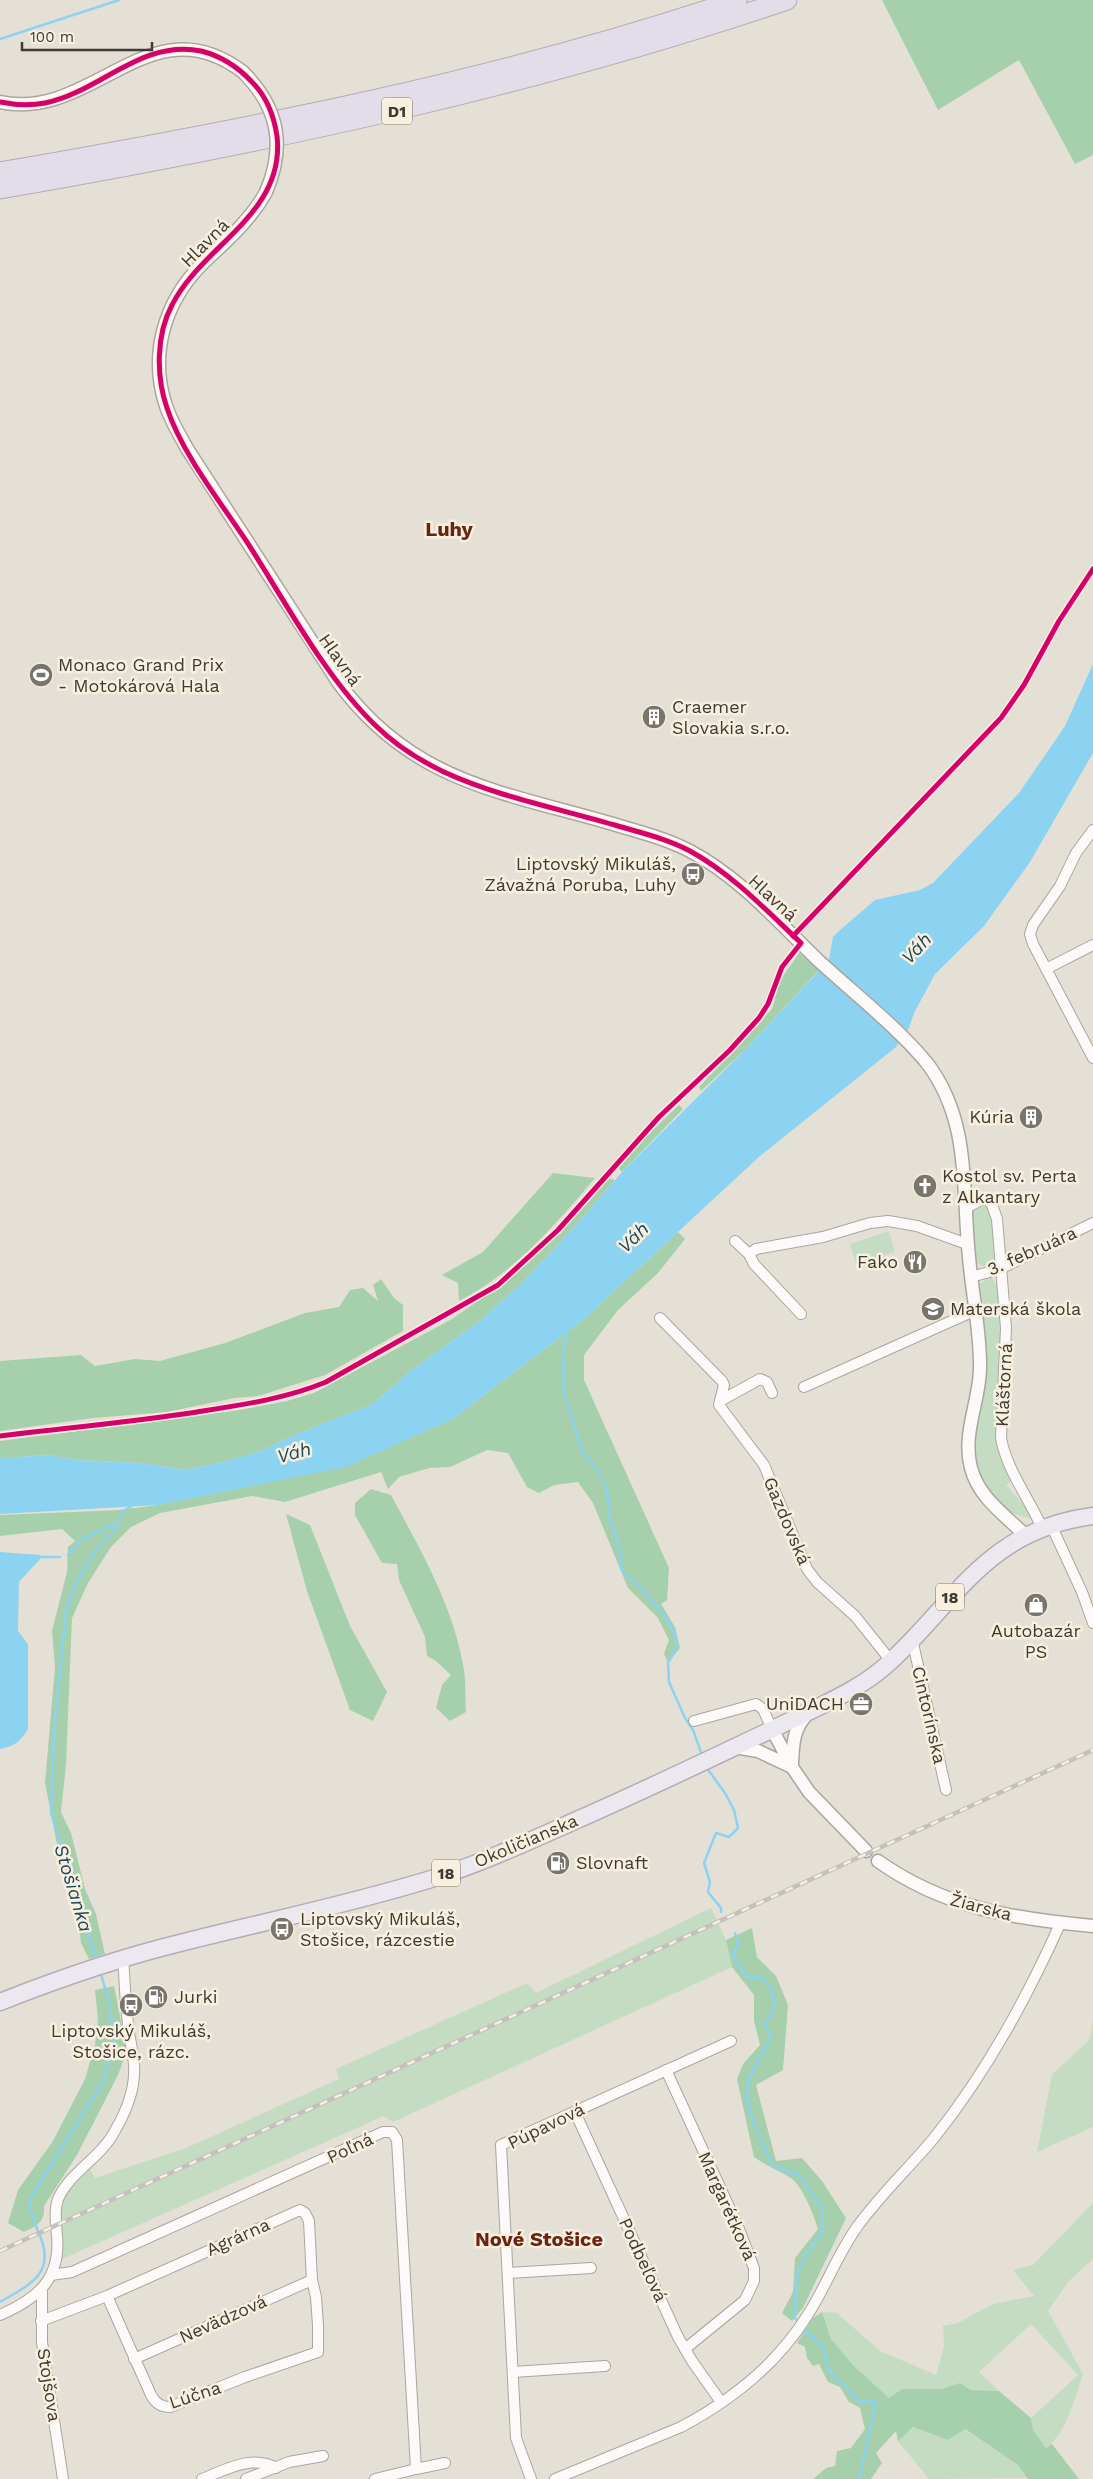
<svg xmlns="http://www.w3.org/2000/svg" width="1093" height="2479" font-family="'Work Sans',sans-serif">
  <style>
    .green { fill: #c3dcc2 }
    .forest { fill: #a5d0ab }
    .water { fill: #8cd3f1 }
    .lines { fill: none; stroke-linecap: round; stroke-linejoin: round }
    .stream { stroke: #8cd3f1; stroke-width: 2.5 }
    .minor-casing { stroke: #aaa69f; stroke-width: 12 }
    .tertiary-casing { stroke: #aaa69f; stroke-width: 15 }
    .primary-casing { stroke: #b4abb4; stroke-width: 19 }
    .motorway-casing { stroke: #b4abb4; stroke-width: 21 }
    .minor { stroke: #fbfaf9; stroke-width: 10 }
    .tertiary { stroke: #fbfaf9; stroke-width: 12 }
    .primary { stroke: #ece8ef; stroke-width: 16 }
    .motorway { stroke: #e2dde9; stroke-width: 19 }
    .rail-casing { stroke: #c2c1bf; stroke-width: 4.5 }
    .rail { stroke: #f9efde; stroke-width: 2.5; stroke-dasharray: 8; stroke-linecap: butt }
    .tertiary-bridge-casing { stroke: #aaa69f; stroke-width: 15; stroke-linecap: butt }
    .tertiary-bridge { stroke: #fbfaf9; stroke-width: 12 }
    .cycleway-casing { stroke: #f9efde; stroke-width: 8 }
    .cycleway { stroke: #d6006c; stroke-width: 5 }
    .labels { text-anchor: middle; stroke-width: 5; stroke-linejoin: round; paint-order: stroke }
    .shield { fill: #f9efde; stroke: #767167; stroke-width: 1 }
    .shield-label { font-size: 16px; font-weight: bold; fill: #3e3b34 }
    .street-label { font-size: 18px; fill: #3e3b34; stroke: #f9efde }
    .poi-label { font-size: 18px; fill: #3e3b34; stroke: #f9efde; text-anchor: start }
    .water-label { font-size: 19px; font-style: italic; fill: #1b485b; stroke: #f9efde }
    .quarter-label { font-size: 20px; font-weight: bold; fill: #682512; stroke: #f9efde }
  </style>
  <rect width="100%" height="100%" fill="#e5e0d6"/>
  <g class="green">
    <path d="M986,1204l7,9 3,51 -11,3 -7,-3 -3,-4 -4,-48z"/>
    <path d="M889,1231l6,21 -39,12 -6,-20z"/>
    <path d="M991,1277l7,10 5,44 -8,101 2,16 15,33 -6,4 21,24 4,9c-36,-4 -52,-37 -57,-69l4,-164z"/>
    <path d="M711,1908l15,32 6,27 -339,155 -9,-6 -322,143 -1,-50 5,-15 24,-25 5,9 91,-30 153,-69 -3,-10 191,-86 9,10z"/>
    <path d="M1093,2021v106l-56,25 15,-77 38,-36z"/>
    <path d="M1093,2203v56l-24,22 -21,30 35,63c-8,23 -16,59 -37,74l-13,-18 -2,-12 47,-43 -47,-51 -52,48 20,19 -28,-1 -11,-7 -18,6h-40l-13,9 -35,-32 -23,-27 -9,-27 15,1 43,38 56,24 8,-28 -1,-21 15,-3 35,-19 41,-8 -21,-26 20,-5z"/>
    <path d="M913,2427l35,13 16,-11 54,36 11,13 -100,1 -31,-38z"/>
  </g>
  <g class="forest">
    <path d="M882,0h211v155l-18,9 -56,-104 -81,50z"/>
    <path d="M799,953l21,16 -73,79 -46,43 -2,-4 72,-77c5,-9 4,-17 8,-27 5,-10 14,-20 20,-30z"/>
    <path d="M679,1105l4,4 -61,63 -4,-5 21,-24z"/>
    <path d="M553,1173l42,5c-39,46 -81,95 -136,123l-1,-18 -16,-8 41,-23z"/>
    <path d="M609,1178l6,2 -44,51 -47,50 -43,39 -72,52 -36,32 -83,33 -29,14 -41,12 -35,7 -45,-7 -63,-3 -29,-5 -48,3v-17l240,-31 47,-9 27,-8 138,-74 56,-39 65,-62z"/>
    <path d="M678,1232l7,7 -27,34 -40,37 -34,45v25l85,188 -2,32 -6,4 14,23 5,21 -12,15 -4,-9 5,-14 -11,-22 -30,-30 -35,-85 -15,-21 -24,3 -15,8 -12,-6 -19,-34 -21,-3 -37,17 -21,1 -30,9 -11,12 -7,-17 -96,30 -33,-6 -92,17 -29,14 -20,20 -23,36 -16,35 -6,146 -5,48 10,21 14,56 11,25 9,40 -16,5 -8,-16 -3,-24 -17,-54 -16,-82 10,-116 -3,-36 15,-59 1,-25 7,-6 -13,-12 -62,7v-21l120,-5 38,-5 188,-39 107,-47 131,-100z"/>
    <path d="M381,1279l13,19 9,7v26l-78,44 -67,21 -24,2 -67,14 -74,6 -93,13v-70l81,-6 14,11 40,-7 25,2 65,-18 80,-30 34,-6 11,-17 13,-2 15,13 -5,-16z"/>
    <path d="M371,1489l20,6c30,56 63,112 73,175 2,14 1,29 2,42l-16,9 -14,-13 6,-23 9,-10 -15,-14 -9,-5 -2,-19 -26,-57 -2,-16 -15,-1 -27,-48v-12z"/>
    <path d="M286,1514l24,11 40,101 37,66 -14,29 -23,-11 -43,-119z"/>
    <path d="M752,1928l5,29 19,19 12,29 -5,65 -27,15 20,76 26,-3 20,23 24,37 -43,90 -11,13 -10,-8 11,-21 2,-34 23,-29c-4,-13 -15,-42 -26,-50 -11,-8 -26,-13 -38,-22l-17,-78 6,-15 17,-19 -6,-24v-26l-22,-28 -6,-27z"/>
    <path d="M114,1986l13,65 -9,24 -41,80 -33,51c1,16 -7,20 -20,26l-16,-9 10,-33 35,-49 32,-62 10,-34 3,-25 -3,-30z"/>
    <path d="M822,2312l9,27 23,27 35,32 13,-9h40l18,-6 11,7 28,1 32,27 2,12 13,18 6,-4 27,35h-51l-10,-14 -53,-36 -17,11 -35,-13 -15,14 -2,-10 -20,22 6,10 -11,16h-58l13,-11 9,-2 2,-15 14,-3 14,-19 -5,-21 -11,-6 -9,-15 -12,-5 -9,-18 -6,2 -6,-8 -2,-11 -8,-4 16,-25z"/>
  </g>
  <g class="water">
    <path d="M1093,664v89l-63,109 -46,64 -49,48 -21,39 -5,15 -13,19 -136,109 -176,163 -131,100 -107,48 -188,38 -158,9v-56l48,-3 29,5 63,3 45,7 35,-7 41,-12 29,-14 83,-33 36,-32 72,-52 43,-39 47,-50 51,-59 125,-124 68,-73 14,-16 4,-22 7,-7 35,-30 45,-10 13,-7 86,-90 46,-67z"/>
    <path d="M0,1552l40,3 1,3 -22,24 -1,49 10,13v85c-8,13 -13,17 -28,20z"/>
  </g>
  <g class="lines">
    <g class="stream">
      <path d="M0,39l119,-39"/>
      <path d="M567,1330l-4,22 1,41 19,60 13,15 11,20 2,30 9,24 4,29c20,17 54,50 55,76l-9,16 1,19 16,36 8,12 9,25"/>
      <path d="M68,1555l13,-15 36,-17"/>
      <path d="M39,1557h21"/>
      <path d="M706,1767l19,26 9,17 4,18 -9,9 -13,-4 -12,30 6,19 -2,10 13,16v4"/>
      <path d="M735,1933l3,10 -5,13 15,22 12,-1 10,9 5,20 -10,18 6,14c-7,13 -24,38 -24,54 0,20 17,56 26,74l26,9 24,34 -1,23 -15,21 -11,24 -1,41 3,4"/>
      <path d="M97,1961l-46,-148 3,-82 12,-121 9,-25 20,-33 19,-21 9,-20 9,-5"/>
      <path d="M0,2302c29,-17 56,-28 40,-66 -5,-12 -10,-24 -10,-37l74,-119 9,-43 -3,-32 -10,-34"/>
      <path d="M803,2329l20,18 4,20 4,6 29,28 16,1 -17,77"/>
    </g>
    <g class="minor-casing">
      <g id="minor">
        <path d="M1093,830l-17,23 -16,33 -27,39 -3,9 3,10 60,114"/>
        <path d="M1046,969l47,-24"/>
        <path d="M966,1208l15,-8h7l4,5 5,14 9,109 -5,110c6,33 28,60 41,90"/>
        <path d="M735,1241l14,13 5,10 47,50"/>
        <path d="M749,1254l7,-5 67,-12 47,-14 18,-2 29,5 50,18"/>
        <path d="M971,1277l29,-8 93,-46"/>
        <path d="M660,1318l62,63 2,4 -5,20 45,60 43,104 10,13 38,34 36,45"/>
        <path d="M804,1387l170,-76"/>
        <path d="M720,1401l40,-22 7,3 5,11"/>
        <path d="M1051,1525l31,67 11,31"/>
        <path d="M912,1639l34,151"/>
        <path d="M694,1721l62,-17 7,5 9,20"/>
        <path d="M666,2070l71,154 17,44v13l-9,19 -60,49"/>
        <path d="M575,2112l103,225 14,24 29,41"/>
        <path d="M508,2273l83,-5"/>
        <path d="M51,2275l21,-3 311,-140h9l5,8 19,329 -41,10"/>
        <path d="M42,2290v52l21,137"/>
        <path d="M0,2315c37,-16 61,-36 57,-79 -1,-12 -3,-26 1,-37 11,-25 38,-39 52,-60 14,-22 26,-48 24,-74 -1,-14 -5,-28 -6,-42 -3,-21 -3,-42 -5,-64"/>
        <path d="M41,2321l66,-25 193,-86 5,3 4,8 3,59 4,17 2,28v27l-73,25 -75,30c-9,0 -15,-4 -19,-12l-44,-99"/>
        <path d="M134,2359l178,-79"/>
        <path d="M513,2372l92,-6"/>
        <path d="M416,2469l29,-6"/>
        <path d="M202,2479c23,-9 50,-25 74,-11"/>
        <path d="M246,2479l43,-17 34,-6"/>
        <path d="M531,2479l-15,-41 -15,-293 230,-104"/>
        <path d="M555,2479l126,-52c49,-26 96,-63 126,-111 19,-29 30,-61 50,-89 23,-32 52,-59 77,-89 52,-65 92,-138 126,-214"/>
      </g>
    </g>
    <g class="tertiary-casing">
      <g id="tertiary">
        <path d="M0,102c93,20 150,-101 243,-30"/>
        <path d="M266,192c-16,29 -41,50 -65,73 -37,38 -52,90 -35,141 5,15 14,30 22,44l150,232c72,98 159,109 268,140 27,8 56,15 82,28 51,26 91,73 132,112 36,33 76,64 107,101 44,58 35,126 42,194 3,37 12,76 11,113 -1,33 -18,64 -9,98 8,30 33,46 54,67"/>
        <path d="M772,1729l20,38 17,25 57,59"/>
        <path d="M735,1747l23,4 34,16"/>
        <path d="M792,1764c1,-21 1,-34 15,-50"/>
        <path d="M878,1861c66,47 136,58 215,65"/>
      </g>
    </g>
    <g class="primary-casing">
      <path id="primary" d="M0,2002c58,-23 119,-44 180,-59 83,-21 166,-38 248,-63 49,-15 95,-36 142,-57 78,-34 155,-71 232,-108 31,-15 64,-30 89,-54 69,-65 97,-131 202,-145"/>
    </g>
    <g class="motorway-casing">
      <g id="motorway">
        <path d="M0,172c248,-43 497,-91 737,-172"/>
        <path d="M0,189c267,-46 530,-102 787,-189"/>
      </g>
    </g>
    <use href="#minor" class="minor"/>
    <use href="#tertiary" class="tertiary"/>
    <use href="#primary" class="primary"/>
    <use href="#motorway" class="motorway"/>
    <g class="rail-casing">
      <path id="rail" d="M0,2251l1093,-501"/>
    </g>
    <use href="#rail" class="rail"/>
    <g class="tertiary-bridge-casing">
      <path id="tertiary-bridge" d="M243,72c35,35 43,73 23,120"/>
    </g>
    <use href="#tertiary-bridge" class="tertiary-bridge"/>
    <g class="cycleway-casing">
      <g id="cycleway">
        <path d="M0,102c15,3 30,4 45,1 55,-11 96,-64 156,-52 20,5 37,16 51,31 14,14 22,34 25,54 9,78 -75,109 -105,169 -16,30 -16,71 -5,103 15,46 55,96 82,137 37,58 77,133 126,180 20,20 44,35 69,47 54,25 117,37 174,54 24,7 50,13 72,25 42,23 76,59 111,92l-19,24 -14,37 -9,14 -29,32 -71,67 -101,113 -60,55 -172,97c-41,17 -85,23 -129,30 -65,10 -131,16 -197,24"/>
        <path d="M793,936l208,-218 23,-33 35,-64 34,-52"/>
      </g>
    </g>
    <use href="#cycleway" class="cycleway"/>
  </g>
  <defs>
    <g id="stadium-disc" transform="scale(1.25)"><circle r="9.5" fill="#78756d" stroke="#f9efde"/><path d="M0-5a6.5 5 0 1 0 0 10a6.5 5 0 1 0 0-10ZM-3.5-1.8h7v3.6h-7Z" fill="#fff"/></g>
    <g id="building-disc" transform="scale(1.25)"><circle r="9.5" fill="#78756d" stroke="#f9efde"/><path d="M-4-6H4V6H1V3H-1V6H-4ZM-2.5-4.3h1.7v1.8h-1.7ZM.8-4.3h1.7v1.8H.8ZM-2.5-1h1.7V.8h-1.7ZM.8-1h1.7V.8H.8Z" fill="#fff"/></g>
    <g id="bus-disc" transform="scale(1.25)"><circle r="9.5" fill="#78756d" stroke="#f9efde"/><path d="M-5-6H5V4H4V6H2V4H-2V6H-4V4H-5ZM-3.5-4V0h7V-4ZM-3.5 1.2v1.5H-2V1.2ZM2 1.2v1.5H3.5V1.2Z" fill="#fff"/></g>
    <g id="church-disc" transform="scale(1.25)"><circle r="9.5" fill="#78756d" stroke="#f9efde"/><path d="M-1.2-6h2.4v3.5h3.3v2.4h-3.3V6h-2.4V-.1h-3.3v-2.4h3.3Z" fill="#fff"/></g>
    <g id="restaurant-disc" transform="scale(1.25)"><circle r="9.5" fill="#78756d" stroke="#f9efde"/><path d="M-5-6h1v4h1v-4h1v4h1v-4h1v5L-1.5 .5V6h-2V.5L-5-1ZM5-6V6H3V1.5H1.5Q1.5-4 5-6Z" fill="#fff"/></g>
    <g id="school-disc" transform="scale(1.25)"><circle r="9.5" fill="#78756d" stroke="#f9efde"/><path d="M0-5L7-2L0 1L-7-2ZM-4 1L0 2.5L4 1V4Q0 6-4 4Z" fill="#fff"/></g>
    <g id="shop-disc" transform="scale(1.25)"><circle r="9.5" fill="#78756d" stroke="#f9efde"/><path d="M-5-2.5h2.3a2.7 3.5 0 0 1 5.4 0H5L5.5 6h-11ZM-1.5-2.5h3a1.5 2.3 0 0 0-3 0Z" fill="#fff"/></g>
    <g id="office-disc" transform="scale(1.25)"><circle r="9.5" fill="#78756d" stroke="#f9efde"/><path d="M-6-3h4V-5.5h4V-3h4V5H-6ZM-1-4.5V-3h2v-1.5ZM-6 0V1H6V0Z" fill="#fff"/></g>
    <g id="fuel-disc" transform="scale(1.25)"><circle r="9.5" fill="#78756d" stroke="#f9efde"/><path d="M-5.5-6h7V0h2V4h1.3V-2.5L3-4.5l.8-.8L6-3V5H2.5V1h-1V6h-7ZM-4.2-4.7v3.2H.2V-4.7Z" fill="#fff"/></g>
  </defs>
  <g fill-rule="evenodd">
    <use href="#stadium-disc" x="41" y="675"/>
    <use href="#building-disc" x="654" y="717"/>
    <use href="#bus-disc" x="693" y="874"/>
    <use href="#building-disc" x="1031" y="1117"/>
    <use href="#church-disc" x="925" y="1186"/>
    <use href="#restaurant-disc" x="915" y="1262"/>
    <use href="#school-disc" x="933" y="1309"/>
    <use href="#shop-disc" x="1036" y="1605"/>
    <use href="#office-disc" x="861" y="1704"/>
    <use href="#fuel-disc" x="558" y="1863"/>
    <use href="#bus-disc" x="282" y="1929"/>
    <use href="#fuel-disc" x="156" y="1997"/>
    <use href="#bus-disc" x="131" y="2005"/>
  </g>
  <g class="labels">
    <g class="shield">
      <rect x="382" y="97.5" width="30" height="27" rx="4"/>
      <rect x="936" y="1583.5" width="28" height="27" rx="4"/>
      <rect x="432" y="1859.5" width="28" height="27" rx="4"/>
    </g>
    <g class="shield-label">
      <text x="397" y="117">D1</text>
      <text x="950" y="1603">18</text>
      <text x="446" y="1879">18</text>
    </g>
    <g class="street-label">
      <text transform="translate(205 243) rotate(-45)" y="6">Hlavná</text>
      <text transform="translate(340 660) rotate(55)" y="6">Hlavná</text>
      <text transform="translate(773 898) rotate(43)" y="6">Hlavná</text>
      <text transform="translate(1032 1251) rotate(-24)" y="6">3. februára</text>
      <text transform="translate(1004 1385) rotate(-87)" y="6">Kláštorná</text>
      <text transform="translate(787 1521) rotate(67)" y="6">Gazdovská</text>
      <text transform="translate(929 1715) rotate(77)" y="6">Cintorínska</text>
      <text transform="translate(526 1841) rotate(-23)" y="6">Okoličianska</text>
      <text transform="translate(981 1907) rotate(15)" y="6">Žiarska</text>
      <text transform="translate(546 2126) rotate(-26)" y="6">Púpavová</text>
      <text transform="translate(350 2148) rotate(-25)" y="6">Poľná</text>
      <text transform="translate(727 2206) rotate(66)" y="6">Margarétková</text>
      <text transform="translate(238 2237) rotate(-24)" y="6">Agrárna</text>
      <text transform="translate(643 2260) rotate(65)" y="6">Podbeľová</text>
      <text transform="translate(223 2319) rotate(-24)" y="6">Nevädzová</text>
      <text transform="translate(49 2385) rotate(81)" y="6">Stojšova</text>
      <text transform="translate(195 2395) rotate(-18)" y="6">Lúčna</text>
    </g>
    <g class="poi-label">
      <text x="58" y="671">Monaco Grand Prix<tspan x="58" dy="21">- Motokárová Hala</tspan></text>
      <text x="672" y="713">Craemer<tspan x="672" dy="21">Slovakia s.r.o.</tspan></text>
      <text x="676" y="870" text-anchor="end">Liptovský Mikuláš,<tspan x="676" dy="21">Závažná Poruba, Luhy</tspan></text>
      <text x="1014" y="1123" text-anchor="end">Kúria</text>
      <text x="942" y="1182">Kostol sv. Perta<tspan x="942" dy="21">z Alkantary</tspan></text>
      <text x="898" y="1268" text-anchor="end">Fako</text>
      <text x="950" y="1315">Materská škola</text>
      <text x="1036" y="1637" text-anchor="middle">Autobazár<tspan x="1036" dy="21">PS</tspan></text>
      <text x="844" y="1710" text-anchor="end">UniDACH</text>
      <text x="576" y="1869">Slovnaft</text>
      <text x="300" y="1925">Liptovský Mikuláš,<tspan x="300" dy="21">Stošice, rázcestie</tspan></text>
      <text x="174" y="2003">Jurki</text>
      <text x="131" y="2037" text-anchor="middle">Liptovský Mikuláš,<tspan x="131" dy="21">Stošice, rázc.</tspan></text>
    </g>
    <g class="water-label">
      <text transform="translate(916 948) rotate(-47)" y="7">Váh</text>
      <text transform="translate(633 1237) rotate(-45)" y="7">Váh</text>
      <text transform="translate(294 1452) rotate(-15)" y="7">Váh</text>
      <text transform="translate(74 1888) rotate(73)" y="7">Stošianka</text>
    </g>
    <g class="quarter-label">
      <text x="449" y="536">Luhy</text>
      <text x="539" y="2246">Nové Stošice</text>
    </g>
  </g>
  <path d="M22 42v8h130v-8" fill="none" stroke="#3e3b34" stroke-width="2.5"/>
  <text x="30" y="42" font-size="15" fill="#3e3b34" stroke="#f9efde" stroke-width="4" paint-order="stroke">100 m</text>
</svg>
